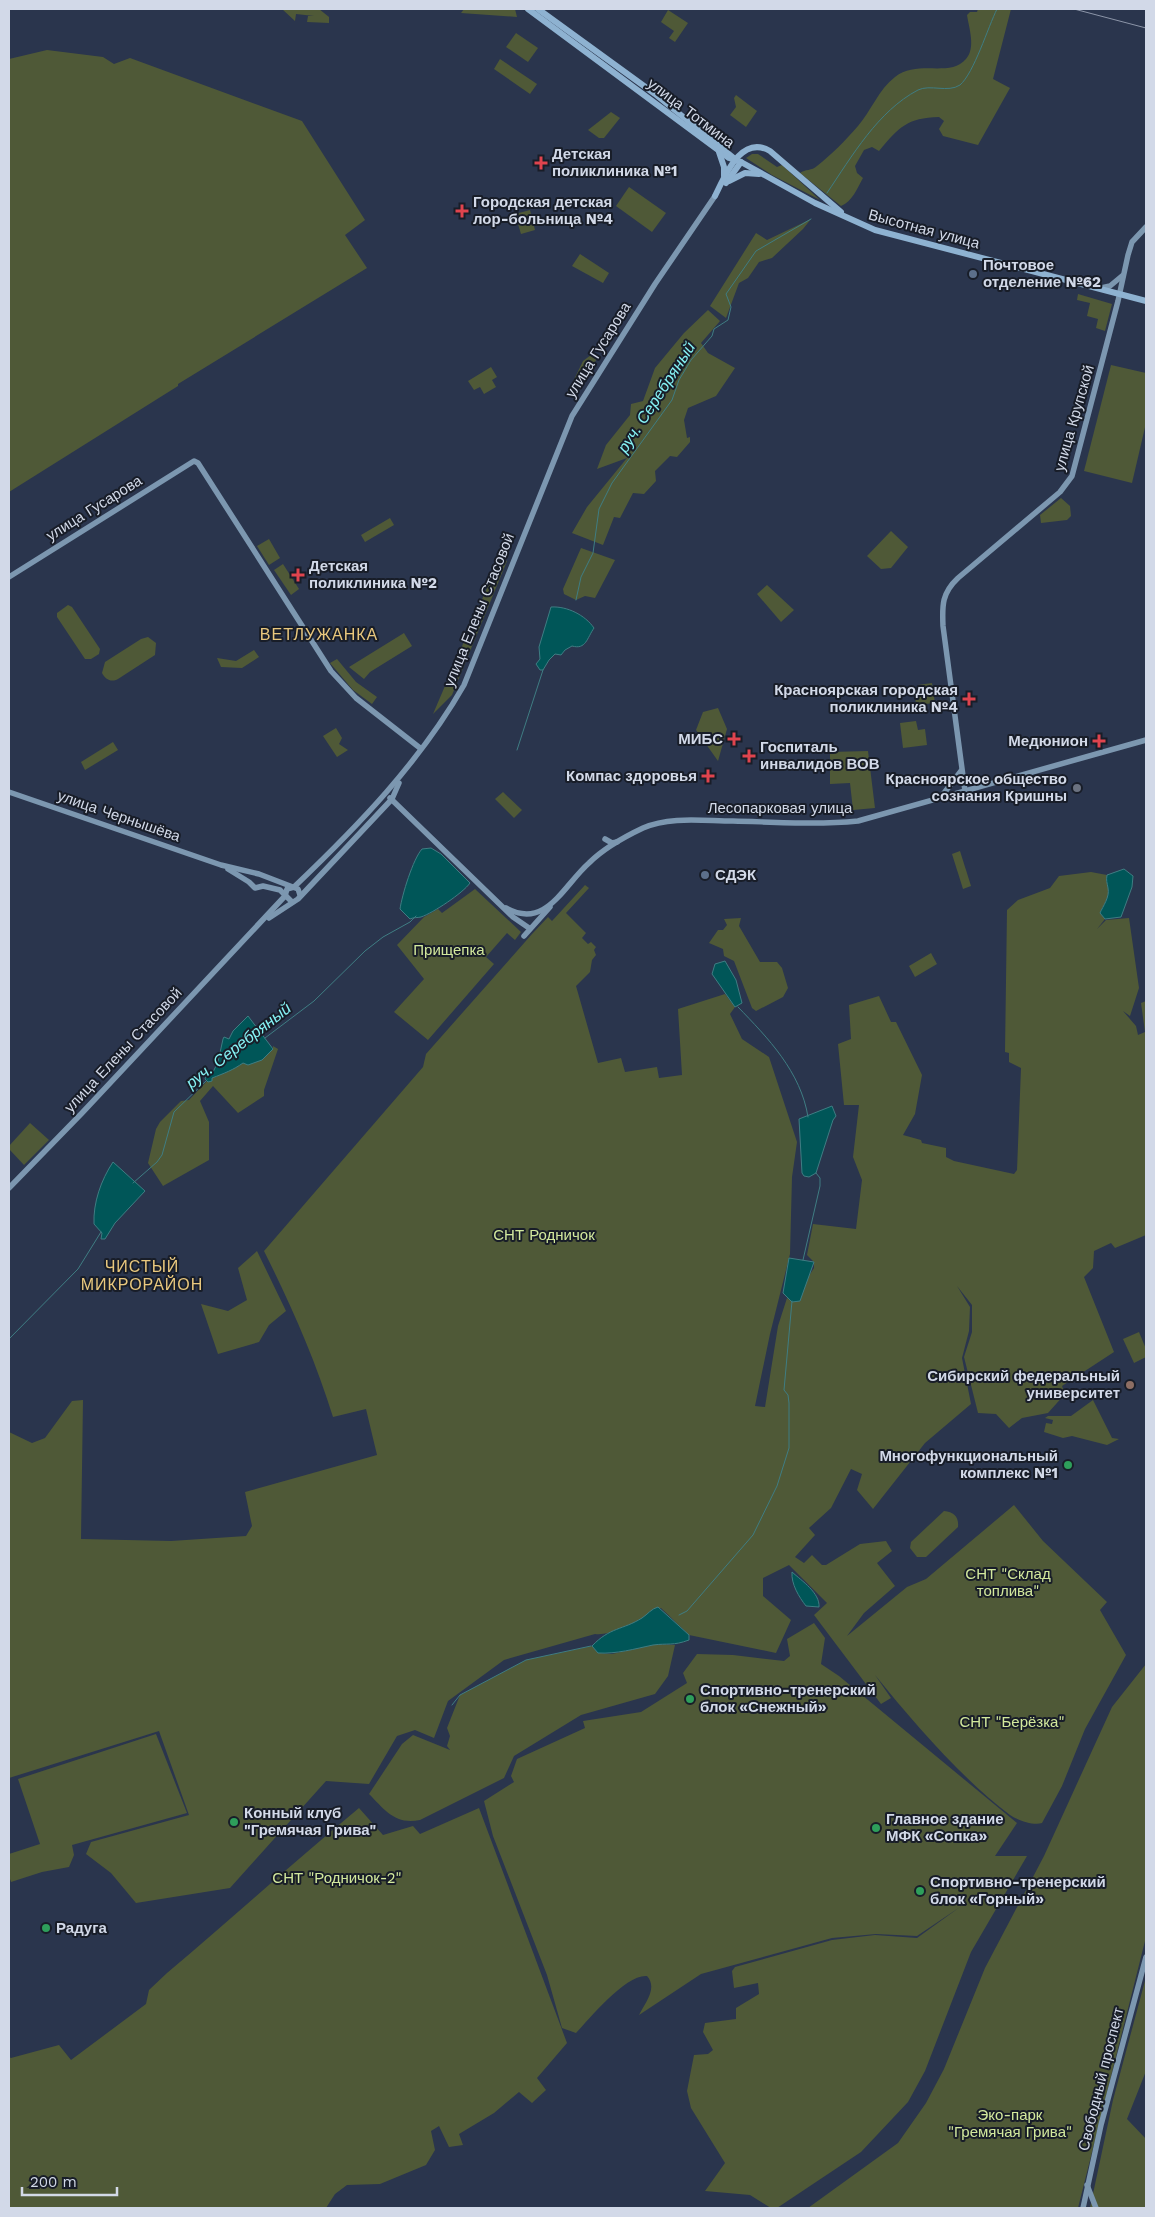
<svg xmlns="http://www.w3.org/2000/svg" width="1155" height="2217" font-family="'Work Sans',sans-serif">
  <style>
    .green { fill: #4f5937 }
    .water { fill: #005658; stroke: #3f7d83 }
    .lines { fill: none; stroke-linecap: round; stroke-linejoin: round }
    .stream { stroke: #3f7d83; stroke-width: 1 }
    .secondary { stroke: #7c97b0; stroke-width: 5.5 }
    .primary { stroke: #8eb2d1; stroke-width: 6 }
    .rail { stroke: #8c95a8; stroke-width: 1 }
    .health-dot { fill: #e0444e; stroke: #181d28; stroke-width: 2 }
    .service-dot { fill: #5c6f8a; stroke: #181d28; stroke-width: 2 }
    .worship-dot { fill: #6b7280; stroke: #181d28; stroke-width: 2 }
    .education-dot { fill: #8d6e63; stroke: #181d28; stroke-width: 2 }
    .leisure-dot { fill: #2e9e5b; stroke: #181d28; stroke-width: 2 }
    .labels { text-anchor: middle; stroke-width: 4; stroke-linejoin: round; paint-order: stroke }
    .street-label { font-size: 15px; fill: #d2d9e8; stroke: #181d28 }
    .poi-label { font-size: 15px; font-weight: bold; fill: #d2d9e8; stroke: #181d28; text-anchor: start }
    .park-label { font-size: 15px; fill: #d3e99d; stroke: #181d28 }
    .water-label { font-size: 16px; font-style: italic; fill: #86f3f5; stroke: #181d28 }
    .neighbourhood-label { font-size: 16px; letter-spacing: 1px; fill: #e9c87e; stroke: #181d28 }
  </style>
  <rect width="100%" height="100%" fill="#2a354d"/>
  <g class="green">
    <path d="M282,9h37l10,8v6l-22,-1 1,-6h6l-18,-2 -1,7z"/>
    <path d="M464,9h51l2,8 -56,-4z"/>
    <path d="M978,9h33l-18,70 17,9 -32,57 -35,-9 -4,-7 5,-8 -5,-4c-32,1 -40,10 -60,34l-7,-4 -8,3 -9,16 2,7 6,5c-5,9 -11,24 -22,28l-41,-33c5,-4 12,-2 17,-7 14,-11 29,-26 41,-40 13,-15 21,-37 37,-49 23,-18 55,1 71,-18 10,-11 3,-31 1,-44l3,-3h7z"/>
    <path d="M668,10l20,13 -13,19 -6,-4 5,-7 -13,-9z"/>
    <path d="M516,33l22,15 -10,14 -22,-15z"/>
    <path d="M47,50l56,7 11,7 16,-6 172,63 63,99 -20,15 22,33 -189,116v2l-169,106v-433z"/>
    <path d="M500,59l37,25 -7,10 -36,-25z"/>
    <path d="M736,95l21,16 -11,16 -16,-12 6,-8 -2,-9z"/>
    <path d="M611,112l9,6 -16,20h-5l-11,-8z"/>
    <path d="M752,154h6l19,13 5,-2 38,35 -48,-25 -26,-17z"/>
    <path d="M629,187l37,26 -14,19 -36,-26z"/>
    <path d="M530,210l5,20 -14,4 -6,-20z"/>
    <path d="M811,219l-8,10 -31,29 -13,4 -11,16 -9,5 -13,35 -16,-12 46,-73 11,7z"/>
    <path d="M580,254l29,19 -6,10 -31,-17z"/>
    <path d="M1078,294l34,10 -7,27 -9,-3 2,-9 -11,-3 3,-13 -13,-3z"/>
    <path d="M708,310l12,11 -19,22 7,10 27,15 -19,28 -28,12 -4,12 3,18 3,-1v5l-13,15 -7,-1 -15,15 1,10 -12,13 -11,-1 -13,25 -6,-1 -11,28 -31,-12 15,-26 40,-49 -30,11 9,-24 24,-30 1,-11 12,-3 12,-33 29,-35z"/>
    <path d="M591,355l6,4 -26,38 -4,-3 16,-33z"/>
    <path d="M1111,365l35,8v50l-14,60 -48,-12z"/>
    <path d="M491,367l6,10 -5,3 4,7 -12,7 -4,-7 -6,3 -6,-9z"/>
    <path d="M1061,498l9,8 1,10 -4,4 -26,3 -1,-8z"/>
    <path d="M390,518l4,7 -29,17 -4,-7z"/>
    <path d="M891,531l17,16 -17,21 -10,1 -14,-13z"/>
    <path d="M269,539l11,19 -11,7 -12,-19z"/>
    <path d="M581,548l34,12 -20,38 -10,-2 -9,4 -12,-6 -1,-5z"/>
    <path d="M502,559l5,2 -55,134 -19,19 65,-152z"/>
    <path d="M283,564l16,25 -8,6 -17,-25z"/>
    <path d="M767,585l27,25 -13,12 -24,-28z"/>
    <path d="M68,605l4,2 28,42 -1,5 -8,5h-6l-28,-42v-4z"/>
    <path d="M404,633l8,13 -42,26 -6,7 -15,-12z"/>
    <path d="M148,637l8,6 -1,12 -37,24c-7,4 -13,0 -16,-6l3,-11 36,-23z"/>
    <path d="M254,650l5,7 -17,11 -21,-1 -4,-9 19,3z"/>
    <path d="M337,659l19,23 21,15 -5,7 -19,-14 -23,-27z"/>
    <path d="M932,683l3,20 -19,2 -1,-9 4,-3 -1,-8z"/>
    <path d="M718,708l9,21 -9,32 -22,-31 7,-18z"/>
    <path d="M916,721l2,9 7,-1 2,16 -24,3 -3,-25z"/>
    <path d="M336,728l6,10 -3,6 9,6 -11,7 -14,-21z"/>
    <path d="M113,742l5,8 -33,20 -4,-8z"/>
    <path d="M868,751l7,57 -22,2 -3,-27 -20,1v-32z"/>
    <path d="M503,792l19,18 -8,8 -19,-19z"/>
    <path d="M960,851l11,35 -8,3 -11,-35z"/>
    <path d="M1091,872l16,3c-1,6 0,7 1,13 2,9 -5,18 -8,25l5,6 -8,10 9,-9 23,-2 10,70 -9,28 -7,-5 13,15 2,9 7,-3 -4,-29 5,-2v234l-31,13 -4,-5 -17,8 -1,17 -9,9 30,75 -52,34 3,8 -17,19 -26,5 -13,10 -13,-14 -18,-1 -14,-56 8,-25v-27l-15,-19 13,21 -1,24 -7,27 9,46 -46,39 -52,66 -16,-19 5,-16 -11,-5 -20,39 -22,20 6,7 -20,22 9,6 8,-8 10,10h4l34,-21 26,-3 6,10 -15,12 18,23 -31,27 -17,23 60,-49 19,-8 88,-74 29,36 64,61 -7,8 26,45 -41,74 -23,57 -20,37c-8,3 -25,-3 -32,-8 -49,-37 -96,-92 -135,-140l16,23 -10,6 -67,-89 13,-12 -38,-38 -26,13v18l28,24 -15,33 -87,-18 -28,-27c-10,1 -12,6 -20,11 -13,7 -33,17 -46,15l-91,26 -56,41 -14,37 -19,-8 -18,6 -28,48 -43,-3 -96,107 -94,15 -25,-30 -25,-19 5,-12 98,-27 -30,-84 -150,47v-346l23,11 13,-5 27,-37 11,-1 -2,139 90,2 75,-5 6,-10 -7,-34 132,-37 -11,-46 -33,8c-18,-58 -42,-112 -69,-166l159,-184 3,-13 106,-120 16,-17 4,4 33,-36 4,3 -23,25 20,20 -4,5 6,6 3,-2 5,5 -2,3 2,5 -4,5 -2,12 -14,14 22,77 23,-5 4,14 32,-5 2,11 23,-3 -4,-66 47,-15 10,13 -5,7 12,25 27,18 28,85 -5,35 -2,77 -20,80 -15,72 10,1 13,-81 9,-28 5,4 22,-34v-6l-7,-7 6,-31 43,5 6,-49 -9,-23 6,-52h-15l-6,-61 13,-5 -2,-34 30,-9 12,26h5l26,53 -7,39 -12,21 18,5 1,3 24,5v9l8,4 60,13 3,-4 4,-102 -12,-6v-9l-4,-1 2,-142 11,-10 32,-12 9,-12z"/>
    <path d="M475,889l46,43 -6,8 -8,-7 -21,24 8,7 -66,76 -34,-28 30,-33 -27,-34 27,-28 14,-8 4,4z"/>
    <path d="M741,918l-2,8 21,36h17l5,6 6,20 -5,9 -27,14 -4,-3 -18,-47 -10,-5 -1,-7 -14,-6 9,-13h5l4,-5 -3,-6z"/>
    <path d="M931,953l6,11 -22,13 -6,-11z"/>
    <path d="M273,1046l5,3 -14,41v6l-26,17 -25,-27 -13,15 9,21v38l-46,26 -15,-23 8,-34 4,-7 21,-21 8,-1 18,-19h5v-3l31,-15 16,-3 14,-11z"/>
    <path d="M30,1123l19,17 -25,25 -15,-16v-3z"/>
    <path d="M257,1251l29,60 -17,14 -10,17 -41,12 -17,-50 27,7 19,-11 -9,-32z"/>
    <path d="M1139,1332l7,17v8l-12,6 -11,-24z"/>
    <path d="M1093,1400l19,38 7,1 -12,6 -35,-9 -9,2 -19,-6 2,-9 6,1 1,-4 -8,-2 3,-2h23z"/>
    <path d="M944,1511c10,1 15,6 14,16l-32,30h-9l-7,-9 1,-6z"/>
    <path d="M814,1623l11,15 -4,26 18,12 178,147 -22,33h32l-56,96 -46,119 -17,31 -47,50 -84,56h-6l-21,-13 -45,-4 20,-28 -34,-55 -4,-17 7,-36 14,-1 5,-4 -10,-18 2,-9 31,-4v-11l23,-14 -1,-11 -24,5 -2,-17 3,-4 97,-27 43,-5 42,3 43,-31 -43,29 -41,-2 -44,4 -131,36 -62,41c6,-12 19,-27 8,-39 -21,-2 -57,42 -71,57l-14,-5 -15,-53 -54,-139 -9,-35 30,-19 -3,-6 6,-17 68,-31 -2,-7 58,-9 46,-29 -4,-10 14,-19 36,1 51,6 6,-5 -3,-17z"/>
    <path d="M656,1644l19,1 -7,31 -13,18 -74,21 -67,41 -10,22 -84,42c-25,5 -35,-10 -51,-26l33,-50 11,-9 37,15 -3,-4 3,-10 -3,-8 13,-33 66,-35 66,-14 6,7 14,1z"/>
    <path d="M1146,1664v273l-68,271h-270l90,-65 28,-40 18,-34 41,-101 59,-112 68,-149z"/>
    <path d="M156,1734l31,79 -115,32 2,10 -5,12 -27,5 -31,10 -2,-6v-22l31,-10 -22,-65z"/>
    <path d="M359,1808l24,27 30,-9 7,8 59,-26 88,235 -30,35 9,12 -14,13 -13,-11 -25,21 -35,21 4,11 -14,2 -10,-21 -8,5 4,19 -9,15 -46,19 -33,1 -12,9 -9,14h-317v-151l2,1 48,-13 12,15 75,-56 3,-14 18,-17c65,-55 127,-111 192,-165z"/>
    <path d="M1146,1977v94l-19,48 19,20v69h-56l23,-108z"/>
  </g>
  <g class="water">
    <path d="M551,607c16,-1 34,8 43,21 -7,10 -8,22 -22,18l-7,4 -4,5 -6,-1 -6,6 -6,10h-3l-4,-6 4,-5 -1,-12z"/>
    <path d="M431,848l10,6 29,29c-7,10 -37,30 -49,34 -4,1 -7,0 -11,2l-10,-10c2,-14 13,-50 22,-60z"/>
    <path d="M1124,869l9,7 -1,11 -11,30 -16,2 -5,-6c3,-7 10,-16 8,-25 -1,-6 -2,-7 -1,-13z"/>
    <path d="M725,961l11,19 6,23 -7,4 -23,-33 3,-10z"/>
    <path d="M248,1016l25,33 -11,11 -14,5 -5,-2c-10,7 -18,10 -31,15v3l-4,1 -3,-3 3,-7h5l5,-10 5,-23 1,-2 5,2 4,-8z"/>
    <path d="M832,1106l4,10 -3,4 -17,53 -7,4 -5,-1 -2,-3 -3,-54z"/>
    <path d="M113,1162l32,29 -30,32 -10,16h-4l1,-6 -8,-9c-1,-21 7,-44 19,-62z"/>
    <path d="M789,1258l25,4 -14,39 -8,1 -9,-9z"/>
    <path d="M792,1572c10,9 28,21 27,35l-13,-1c-7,-9 -15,-22 -14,-34z"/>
    <path d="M658,1607l31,28v5c-16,6 -21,3 -36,5 -19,4 -36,9 -55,8l-6,-7c18,-19 31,-16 50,-28 6,-4 9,-9 16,-11z"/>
  </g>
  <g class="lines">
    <g class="stream">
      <path d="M827,193c25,-37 51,-82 91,-103 12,-6 30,3 42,-5 14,-12 28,-58 37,-76"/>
      <path d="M576,600l5,-23 12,-24 6,-44 13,-26 60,-83 7,-20 12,-20 21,-24 2,-7 14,-9 3,-13 -5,-13 30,-43 55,-32"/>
      <path d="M517,750l26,-80"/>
      <path d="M738,1007c30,31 63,65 70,110"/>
      <path d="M265,1038l49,-37 51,-50 18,-14 27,-15 6,-6"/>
      <path d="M133,1183l24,-21 5,-7 12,-43 33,-32"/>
      <path d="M803,1260l17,-74v-8l-4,-5"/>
      <path d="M9,1339l69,-70 23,-37"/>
      <path d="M679,1615l8,-4 66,-76 24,-49 12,-38v-45l-1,-8 -4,-5 8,-89"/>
      <path d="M452,1705l8,-10 66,-35 65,-14"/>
    </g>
    <g class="secondary">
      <path d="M1101,288l9,-2 12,-10"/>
      <path d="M9,577l185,-116 4,2 133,208 25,27 64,50"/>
      <path d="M965,791l-22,-165c-1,-21 -1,-33 15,-48l102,-86 12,-16 46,-175 10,-46 4,-13 14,-15"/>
      <path d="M9,792l212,73 38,9 39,15 2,6"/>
      <path d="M941,797l20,-26"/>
      <path d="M390,798l123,119 16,11"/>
      <path d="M605,839l7,4 5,-1"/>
      <path d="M228,869l21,13 6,6 8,-2 17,4 12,12"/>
      <path d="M285,896l2,-7 7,-2c64,-61 126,-125 170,-202l108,-269 83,-132 60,-88"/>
      <path d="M506,908c40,22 57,-22 83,-45 15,-15 35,-26 54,-35 27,-12 61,-7 90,-7 42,1 83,4 125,0l288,-81"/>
      <path d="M269,918l29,-19 94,-100 7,-16"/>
      <path d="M524,936l26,-29"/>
      <path d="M9,1188l73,-75 203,-217"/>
      <path d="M1087,2185l9,23"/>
      <path d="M1083,2208l18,-83 45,-168"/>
    </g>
    <g class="primary">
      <path d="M528,9l201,149 12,4 74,41 60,27 271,71"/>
      <path d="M538,9l117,85 80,65"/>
      <path d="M719,152l5,15v9"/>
      <path d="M729,181l16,-8 14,1"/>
      <path d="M726,183l15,-21"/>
      <path d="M715,196c10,-20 26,-62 55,-45l71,61"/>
    </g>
    <path class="rail" d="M1074,9l72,19"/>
  </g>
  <g class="health-dot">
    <path d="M538.5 155.5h5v5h5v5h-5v5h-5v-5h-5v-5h5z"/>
    <path d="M459.5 203.5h5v5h5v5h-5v5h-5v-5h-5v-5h5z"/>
    <path d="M295.5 567.5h5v5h5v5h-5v5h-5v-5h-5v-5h5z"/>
    <path d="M966.5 691.5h5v5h5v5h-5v5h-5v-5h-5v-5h5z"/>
    <path d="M731.5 731.5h5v5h5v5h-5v5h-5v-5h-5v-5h5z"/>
    <path d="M1096.5 733.5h5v5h5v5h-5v5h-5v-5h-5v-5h5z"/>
    <path d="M746.5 748.5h5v5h5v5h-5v5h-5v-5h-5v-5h5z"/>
    <path d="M705.5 768.5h5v5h5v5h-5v5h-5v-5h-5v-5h5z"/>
  </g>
  <g class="service-dot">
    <circle cx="973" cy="274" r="5"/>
    <circle cx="705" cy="875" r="5"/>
  </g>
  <circle class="worship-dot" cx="1077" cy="788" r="5"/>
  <circle class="education-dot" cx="1130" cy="1385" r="5"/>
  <g class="leisure-dot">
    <circle cx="1068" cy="1465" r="5"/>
    <circle cx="690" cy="1699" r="5"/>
    <circle cx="234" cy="1822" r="5"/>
    <circle cx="876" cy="1828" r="5"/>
    <circle cx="920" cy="1891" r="5"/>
    <circle cx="46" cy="1928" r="5"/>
  </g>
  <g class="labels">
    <g class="street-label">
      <text transform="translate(691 113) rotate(37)" y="5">улица Тотмина</text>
      <text transform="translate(924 229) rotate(15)" y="5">Высотная улица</text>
      <text transform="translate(598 350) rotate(-58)" y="5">улица Гусарова</text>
      <text transform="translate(1074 418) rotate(-74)" y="5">улица Крупской</text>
      <text transform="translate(94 508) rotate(-32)" y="5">улица Гусарова</text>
      <text transform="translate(479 610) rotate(-68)" y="5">улица Елены Стасовой</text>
      <text x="780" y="813">Лесопарковая улица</text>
      <text transform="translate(119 816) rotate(19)" y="5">улица Чернышёва</text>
      <text transform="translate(123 1050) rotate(-47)" y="5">улица Елены Стасовой</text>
      <text transform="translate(1101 2079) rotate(-76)" y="5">Свободный проспект</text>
    </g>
    <g class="poi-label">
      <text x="552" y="159">Детская<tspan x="552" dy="17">поликлиника №1</tspan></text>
      <text x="473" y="207">Городская детская<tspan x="473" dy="17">лор-больница №4</tspan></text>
      <text x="983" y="270">Почтовое<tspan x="983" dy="17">отделение №62</tspan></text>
      <text x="309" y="571">Детская<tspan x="309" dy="17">поликлиника №2</tspan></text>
      <text x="958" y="695" text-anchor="end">Красноярская городская<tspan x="958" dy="17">поликлиника №4</tspan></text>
      <text x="723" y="744" text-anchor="end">МИБС</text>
      <text x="1088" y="746" text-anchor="end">Медюнион</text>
      <text x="760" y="752">Госпиталь<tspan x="760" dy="17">инвалидов ВОВ</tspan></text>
      <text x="697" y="781" text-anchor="end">Компас здоровья</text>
      <text x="1067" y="784" text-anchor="end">Красноярское общество<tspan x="1067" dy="17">сознания Кришны</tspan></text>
      <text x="715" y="880">СДЭК</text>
      <text x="1120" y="1381" text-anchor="end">Сибирский федеральный<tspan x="1120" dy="17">университет</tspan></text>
      <text x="1058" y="1461" text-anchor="end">Многофункциональный<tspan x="1058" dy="17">комплекс №1</tspan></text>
      <text x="700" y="1695">Спортивно-тренерский<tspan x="700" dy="17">блок «Снежный»</tspan></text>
      <text x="244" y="1818">Конный клуб<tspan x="244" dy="17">"Гремячая Грива"</tspan></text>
      <text x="886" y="1824">Главное здание<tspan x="886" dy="17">МФК «Сопка»</tspan></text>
      <text x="930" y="1887">Спортивно-тренерский<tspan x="930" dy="17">блок «Горный»</tspan></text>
      <text x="56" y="1933">Радуга</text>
    </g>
    <g class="park-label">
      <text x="449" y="955">Прищепка</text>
      <text x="544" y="1240">СНТ Родничок</text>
      <text x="1008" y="1579">СНТ "Склад<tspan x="1008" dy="17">топлива"</tspan></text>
      <text x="1012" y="1727">СНТ "Берёзка"</text>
      <text x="337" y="1883">СНТ "Родничок-2"</text>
      <text x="1010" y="2120">Эко-парк<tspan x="1010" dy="17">"Гремячая Грива"</tspan></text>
    </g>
    <g class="water-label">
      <text transform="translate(656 397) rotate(-57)" y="6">руч. Серебряный</text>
      <text transform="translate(238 1045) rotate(-38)" y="6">руч. Серебряный</text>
    </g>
    <g class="neighbourhood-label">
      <text x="319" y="640">ВЕТЛУЖАНКА</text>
      <text x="142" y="1272">ЧИСТЫЙ<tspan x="142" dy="18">МИКРОРАЙОН</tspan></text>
    </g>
  </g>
  <rect width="1155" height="2217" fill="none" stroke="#d2d9e8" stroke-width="20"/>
  <path d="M22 2187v8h95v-8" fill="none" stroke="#d2d9e8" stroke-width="2.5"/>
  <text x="30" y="2187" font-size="15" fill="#d2d9e8" stroke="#181d28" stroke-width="4" paint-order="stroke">200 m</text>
</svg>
